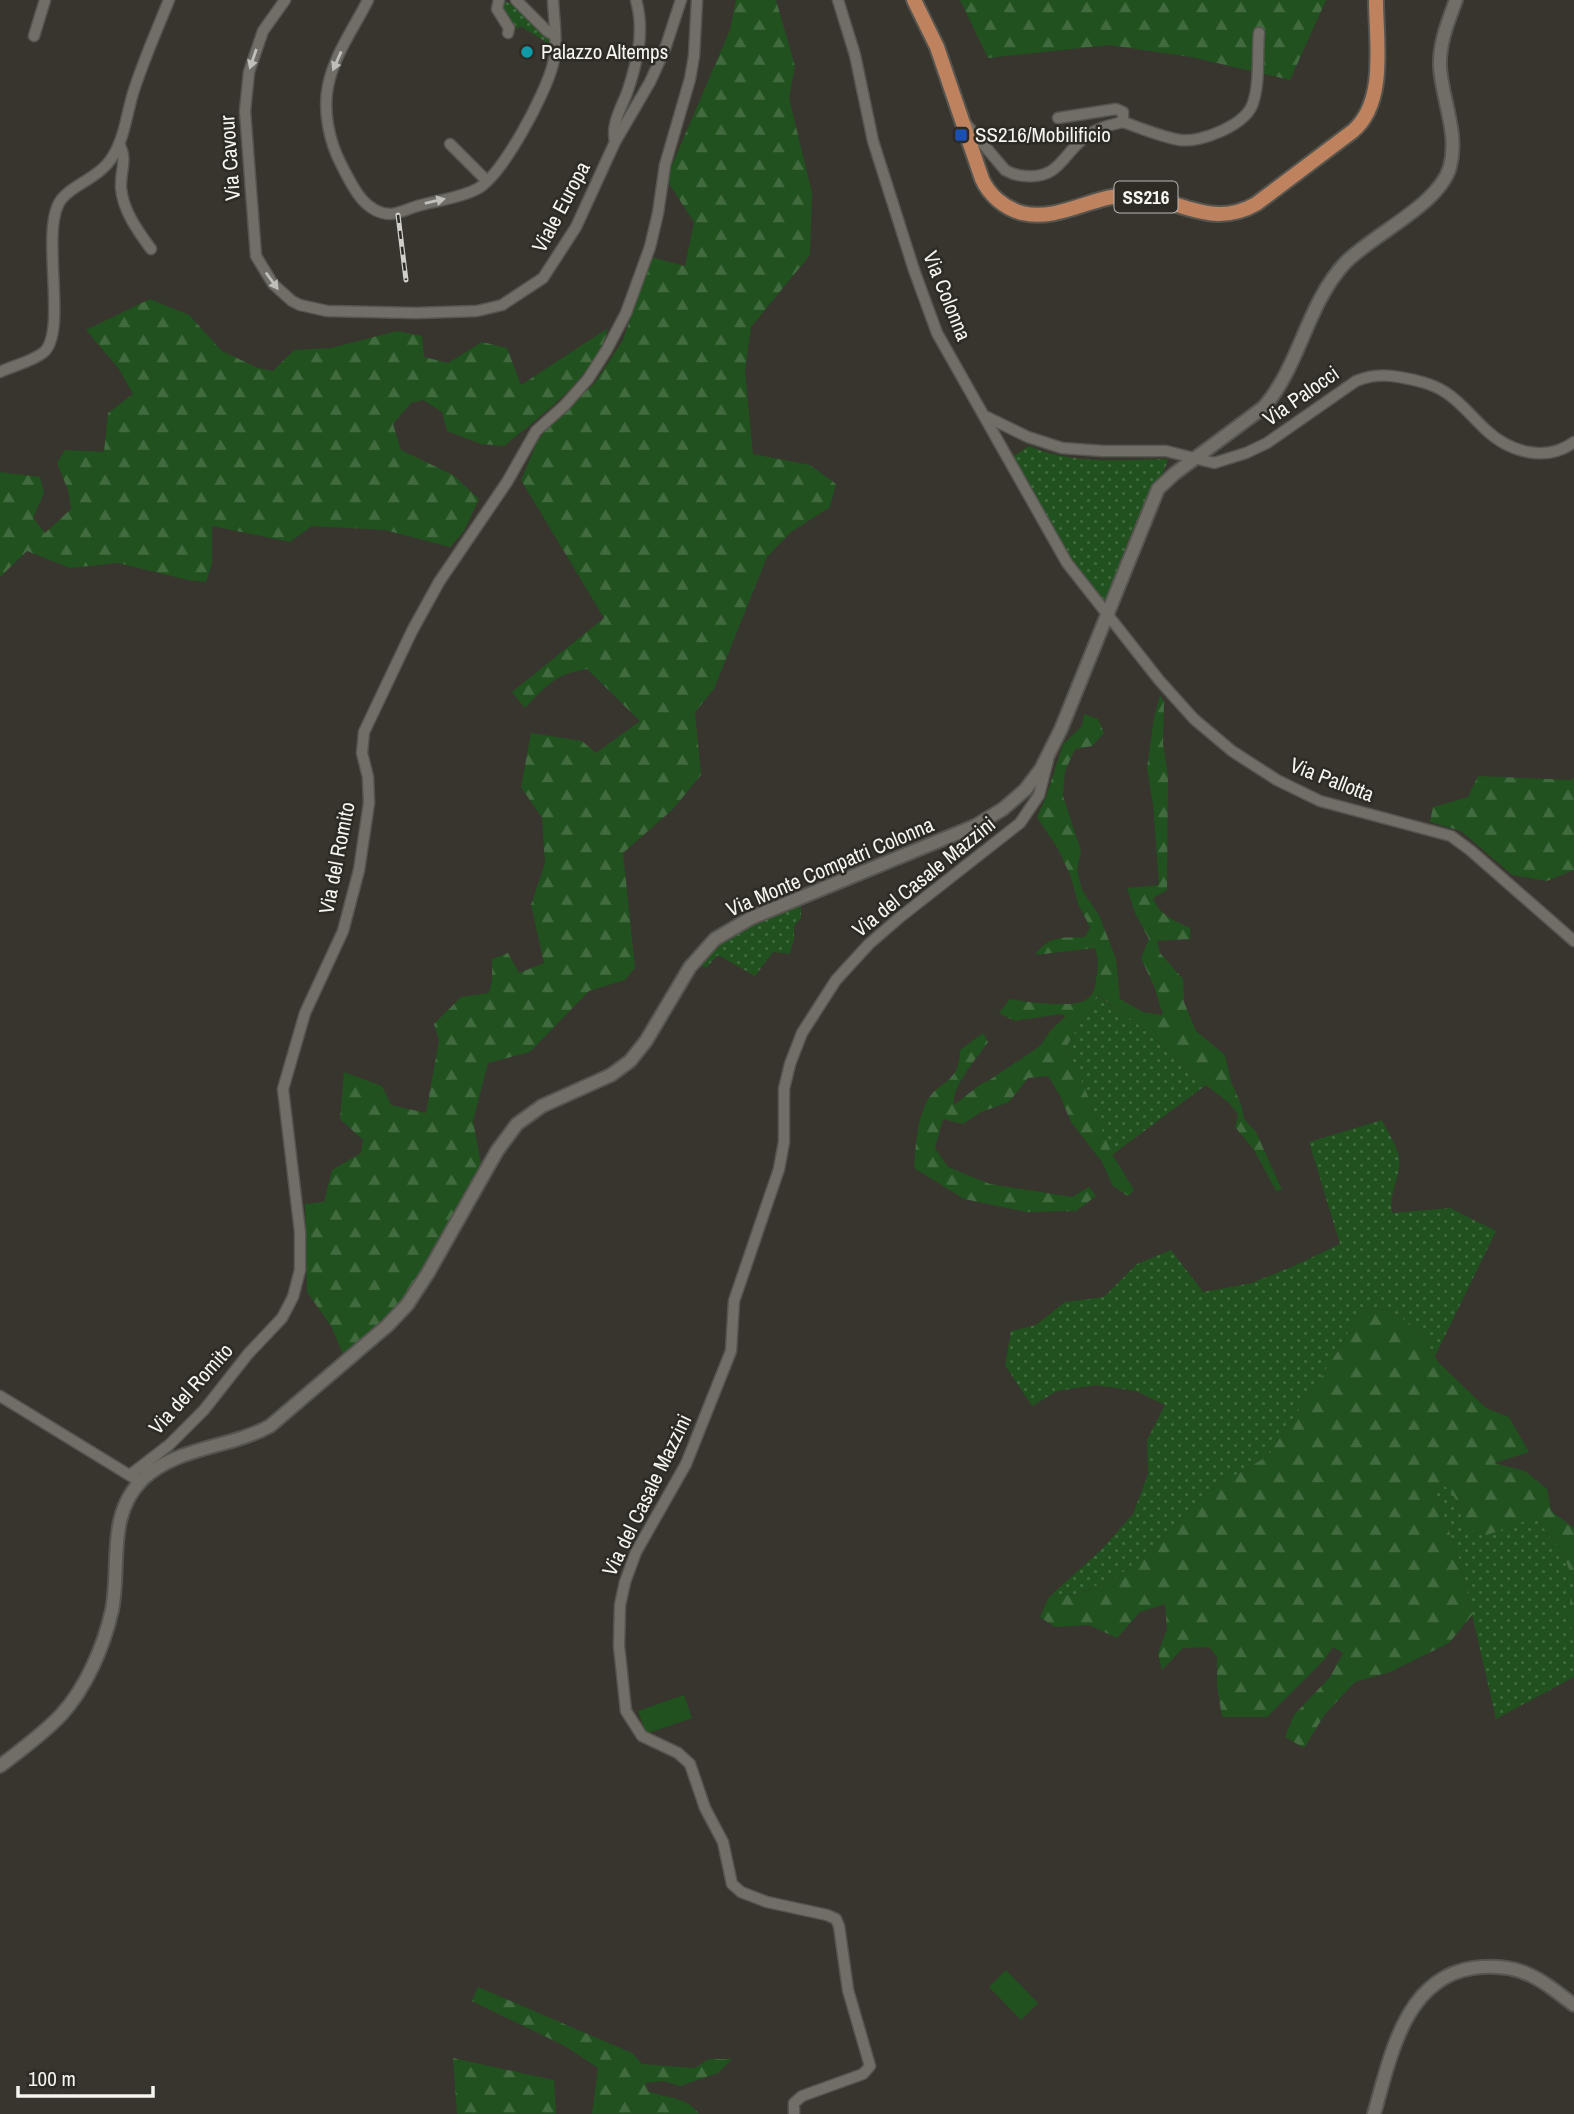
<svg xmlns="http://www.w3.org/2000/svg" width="1574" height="2114" font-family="'Archivo Narrow',sans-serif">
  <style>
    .grass { fill: url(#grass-dots) }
    .forest { fill: url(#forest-firs) }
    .garden { fill: #20511e }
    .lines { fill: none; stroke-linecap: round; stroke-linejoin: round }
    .minor-casing { stroke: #56544f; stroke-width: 13 }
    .tertiary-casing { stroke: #56544f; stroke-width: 16 }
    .primary-casing { stroke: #56544f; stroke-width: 18 }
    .minor { stroke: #706e66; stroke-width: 10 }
    .tertiary { stroke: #706e66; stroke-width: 12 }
    .primary { stroke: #be835e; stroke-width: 14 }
    .rail-casing { stroke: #d0cfc9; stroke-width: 5 }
    .rail { stroke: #2d2b24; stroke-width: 2.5; stroke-dasharray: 8; stroke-linecap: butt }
    .oneway { fill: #c0bfb9 }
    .culture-dot { fill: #0f9aa8; stroke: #2d2b24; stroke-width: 2.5 }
    .transit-dot { fill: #1a4fb4; stroke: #2d2b24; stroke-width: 2.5 }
    .labels { text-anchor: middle; stroke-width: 5; stroke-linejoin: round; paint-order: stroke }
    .shield { fill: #2d2b24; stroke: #bab8b3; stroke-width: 2 }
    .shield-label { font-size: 19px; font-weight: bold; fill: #f6f5f0 }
    .poi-label { font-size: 21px; fill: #f6f5f0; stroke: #2d2b24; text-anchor: start }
    .street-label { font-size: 21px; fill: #f6f5f0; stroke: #2d2b24 }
  </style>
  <defs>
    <pattern id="grass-dots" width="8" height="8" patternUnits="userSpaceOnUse" patternTransform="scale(1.75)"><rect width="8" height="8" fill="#20511e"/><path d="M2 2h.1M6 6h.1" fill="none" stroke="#416b3f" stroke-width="1.8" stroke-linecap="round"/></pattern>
    <pattern id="forest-firs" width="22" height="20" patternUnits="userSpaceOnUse" patternTransform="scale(1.75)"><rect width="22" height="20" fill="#20511e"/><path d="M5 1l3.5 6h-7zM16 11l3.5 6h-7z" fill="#416b3f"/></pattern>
  </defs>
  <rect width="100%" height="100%" fill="#37352e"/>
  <g class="grass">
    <path d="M504,1l7,3 38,34 2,7 -31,-19 -2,3 -13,-9 -5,-17z"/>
    <path d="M1029,446c44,19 93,14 139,13 -5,18 -12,23 -20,38 -17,33 -29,68 -42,103l-5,-2 -14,-13 -75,-128z"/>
    <path d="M801,905v13l-7,8v13l-4,15 -17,-2 -18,24 -37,-21 -12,13 -7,-4 20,-21 19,-12z"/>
    <path d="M1097,995l43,31 66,59 -94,70 -45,-109 12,-21 18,-20 -2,-7z"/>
    <path d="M1382,1120c5,11 15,25 17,37 3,18 -11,36 -7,56l58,-5 46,23 -61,125 -14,-25 -31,-21 -29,-2 -23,43 -70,105 -60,35 -52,54 -40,33 -40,16 -27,3 53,-48 31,-35 15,-40 -1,-34 18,-35 -29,-14 -40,-6 -39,6 -25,15 -27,-41 6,-34 25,-6 29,-23 39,-5 33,-33 34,-14 32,42 49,-9 44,-18 44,-21 -31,-102z"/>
    <path d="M1440,1480l15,18 10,29 71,-10 13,19 12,12 13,34 -7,36 7,17v42l-78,42 -37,-161 -23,-62z"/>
  </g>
  <g class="forest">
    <path d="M736,0h40l19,66 -6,32 23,95 -2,62 -59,72 -6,44 8,83 57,11 26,19 -6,23 -39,25 -24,25 -53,132 -19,23 6,63 -29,35 -49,43 12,115 -10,12 -36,11 -59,61 -42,11 -15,58 8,42 -53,100 -31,47 -54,44 -12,-28 -24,-34 -2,-88 19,-2 8,-32 29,-17 2,-13 -23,-21 4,-47 38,14 9,19 35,8 13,-72 -5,-17 27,-27 28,-4 3,-13v-21l16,-6 11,20 25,-10 -13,-58 14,-42 -3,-45 -21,-31 10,-54 51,8 14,12 44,-32 -53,-52c-32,5 -40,16 -62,39l-13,-16 92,-74 -83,-138 17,-40 15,-20 41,-36 29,-44 28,-83 34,9 9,-44 -28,-43 64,-149z"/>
    <path d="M960,0h366l-36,80 -99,-23 -82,-12 -121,13z"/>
    <path d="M150,299l39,16 33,36 36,17 15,3 21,-21 37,-2 66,-17 25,5 2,21 24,6 34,-21 25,6 14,37 87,-57c-12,48 -67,88 -104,118l-23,-2 -34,-13 -5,-19 -19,-12 -12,3 -18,21 8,26 52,25 26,24 -15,32 -14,16 -65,-17 -73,-4 -22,16 -78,-16v38l-6,18 -18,-2 -70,-17 -48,5 -43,-17 -27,26v-105l40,5 4,16 -11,25 12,15 26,-24 -3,-19 -11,-27 8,-13 39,2 4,-39 25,-19 -14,-25 -33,-39z"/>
    <path d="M1160,695l4,7 -1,42 5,32 -1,114 -14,8c5,16 22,23 37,30v11l-33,2 3,12 23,26 1,23 12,29 29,24 6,27 10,22 3,15 12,13 26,58 -6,1 -22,-41 -19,-23 3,-13 -10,-12 -22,-17 -66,-59 -42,-31 -3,3 3,6 -19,21 -12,21 45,108 22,36 -6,6 -15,-10 -11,-24 -31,-40 -11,-26 -12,-20 -20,2 -19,24 -28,10 -18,12 -20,-5 -8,29 13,19 42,17 82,13 17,-10 7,9 -20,15 -49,1 -63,-13 -50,-31c2,-22 2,-44 12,-65 11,-23 34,-18 34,-53l23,-17 5,9c-10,15 -38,46 -34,63l27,-21 7,-3 52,-35 11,-16 15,-14 -6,-2 -45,7 -16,-8 11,-14c17,3 65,10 77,0 7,-5 8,-11 9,-19 2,-12 3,-20 -1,-32l-60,7c14,-20 27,-17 50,-18l5,-10 -12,-23 -7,-27 -13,-28 -21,-32 9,-20 17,-53 19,-18 2,-12 14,5 6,14 -12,13 -17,3 -10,22 -2,25 18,55 -4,19 5,20 17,25 17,44 4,40 23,13 20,3 -9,-29 -13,-28 8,-19 -14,-26 -8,-25 32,-3 -6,-80 -6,-37 7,-50z"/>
    <path d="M1478,776l94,4 2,-3v93l-27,11 -35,-6 -51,-44 -31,-9 3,-15 35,-10z"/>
    <path d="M1361,1308l29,2 31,21 17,31 48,46 23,9 20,35 -35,11 31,8 22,18 4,22 23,17v107l-7,-17 7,-36 -13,-34 -12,-12 -13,-19 -52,19 -19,-9 -10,-29 -14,-17 -5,15 23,62 13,57 -23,28 -59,29 -35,10 -30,32 -21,34 -19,-11 9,-22 36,-38 13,-24 -10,-6 -9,13 -57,57h-45l-5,-32v-28l-8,-10 -26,1 -21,22 -4,-17 9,-24 -2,-25 -25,8 -23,26 -28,-13 -34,2 -15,-10 9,-20 28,-3 39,-16 40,-33 52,-54 60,-35 70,-105z"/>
    <path d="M478,1987l154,66 10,11 53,4 14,-9h23l-14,14 -38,13 -17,-5 -18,2 3,8c20,8 38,5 51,23h-107l6,-46 -33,-22 -93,-45z"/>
    <path d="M453,2058l101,22 2,34h-99z"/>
  </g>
  <g class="garden">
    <path d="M684,1695l8,23 -46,16 -8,-23z"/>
    <path d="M1006,1970l32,33 -17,17 -32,-33z"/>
  </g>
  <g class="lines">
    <g class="minor-casing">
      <g id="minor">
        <path d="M285,0l-22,31 -14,41 -4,39 11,145 17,28 19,17 8,4 27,6 89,2 61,-2 25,-6 41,-27 33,-51 39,-85 35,-60 15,-33 16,-49"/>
        <path d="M368,0c-14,28 -34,55 -40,86 -5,25 1,55 13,78 10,19 22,49 49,50 9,0 22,-7 31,-9 18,-5 39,-7 56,-16 26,-14 69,-96 76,-125 5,-20 1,-44 0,-64"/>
        <path d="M499,0l-2,9 12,19 -1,5"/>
        <path d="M516,0l31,31 7,4"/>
        <path d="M838,0l17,55 18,86 41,129 23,63 130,230 92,117 35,39 38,32 45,29 43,21 131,35 19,14 104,91"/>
        <path d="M34,36l11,-36"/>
        <path d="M1058,118l58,-9 7,3v10"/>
        <path d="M966,124l39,46c7,4 13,6 21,6 32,3 36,-20 57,-37 11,-10 26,-14 40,-17 18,6 38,15 57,18 21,3 66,-15 73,-37 7,-21 4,-48 6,-70"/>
        <path d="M615,141c-4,-16 6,-33 12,-48 10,-30 18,-61 9,-93"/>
        <path d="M119,144c9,15 1,27 2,44 2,23 17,43 30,61"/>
        <path d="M450,144l37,37"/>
        <path d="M0,372c14,-7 32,-10 44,-20 23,-21 -2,-113 14,-147 8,-19 41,-25 55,-49 12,-19 14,-45 21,-66 10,-31 23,-60 35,-90"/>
        <path d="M987,417l41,20 34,11 41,3h63l48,12 32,-10 21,-10 89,-62c14,-6 28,-7 43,-4 16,3 32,6 46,15 16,10 27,25 40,37 24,23 61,34 89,13"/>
        <path d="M0,1396l134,82"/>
        <path d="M130,1475l39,-30 35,-35 44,-56 34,-36 11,-21 7,-27v-38l-17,-143 22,-76 38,-82 16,-61 10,-67 -1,-26 -6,-24 2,-21 48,-101 27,-49 68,-100 29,-51 29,-26 23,-26 18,-28 20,-38 24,-66 8,-34 7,-48 25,-86 4,-23 3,-56"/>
        <path d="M794,2114v-11l8,-7 61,-22 7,-8 -22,-76 -9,-64 -3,-7 -9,-4 -60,-13 -26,-10 -9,-8 -9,-42 -18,-34 -15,-44 -12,-11 -36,-17 -16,-25 -7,-65 1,-41 5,-23 11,-30 50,-88 45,-113 3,-50 45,-132 5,-27v-53l6,-25 12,-31 34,-53 33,-36 30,-26 121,-95 19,-28 9,-35"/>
      </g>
    </g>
    <g class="tertiary-casing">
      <g id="tertiary">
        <path d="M0,1766c21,-16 43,-32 61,-51 25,-27 43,-69 51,-105 9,-45 -6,-95 31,-131 33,-32 87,-31 127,-53l117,-100 20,-21 21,-32 69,-122 20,-27 25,-18 69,-31 19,-14 16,-20 44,-74 25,-28 36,-21 224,-92 28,-17 22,-19 16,-21 20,-40 97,-240 16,-15 90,-67c36,-42 43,-103 81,-144 28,-29 94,-58 105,-96 9,-34 -8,-67 -10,-100 -1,-24 8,-45 16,-67"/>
        <path d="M1374,2114c16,-55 30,-136 99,-146 47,-6 66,10 101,37"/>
      </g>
    </g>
    <g class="primary-casing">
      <path id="primary" d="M914,0l23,47 45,132c7,16 22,29 40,34 38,9 72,-19 110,-18 45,2 78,35 124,9l97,-73c34,-29 23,-90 23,-131"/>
    </g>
    <use href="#minor" class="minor"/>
    <use href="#tertiary" class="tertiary"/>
    <use href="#primary" class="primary"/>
    <g class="rail-casing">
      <path id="rail" d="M398,215l8,65"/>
    </g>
    <use href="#rail" class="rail"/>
  </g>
  <defs><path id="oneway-solid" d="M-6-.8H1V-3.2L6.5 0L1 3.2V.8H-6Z" transform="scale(1.75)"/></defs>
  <g class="oneway">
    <use href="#oneway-solid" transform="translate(253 59) rotate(109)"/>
    <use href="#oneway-solid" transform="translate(337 61) rotate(114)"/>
    <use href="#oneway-solid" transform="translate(435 201) rotate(-13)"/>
    <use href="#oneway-solid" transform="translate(272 281) rotate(54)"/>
  </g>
  <circle class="culture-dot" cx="527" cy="52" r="7"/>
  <rect class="transit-dot" x="954" y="128" width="14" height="14" rx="3.5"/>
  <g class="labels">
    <rect class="shield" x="1114.5" y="181.5" width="63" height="31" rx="5"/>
    <g class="shield-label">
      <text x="1146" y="204">SS216</text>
    </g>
    <g class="poi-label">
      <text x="541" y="59">Palazzo Altemps</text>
      <text x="975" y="142">SS216/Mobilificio</text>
    </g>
    <g class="street-label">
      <text transform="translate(230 158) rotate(-94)" y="7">Via Cavour</text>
      <text transform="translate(561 207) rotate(-62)" y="7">Viale Europa</text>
      <text transform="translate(947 296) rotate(68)" y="7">Via Colonna</text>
      <text transform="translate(1301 396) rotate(-35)" y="7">Via Palocci</text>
      <text transform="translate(1332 780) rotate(21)" y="7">Via Pallotta</text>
      <text transform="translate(337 858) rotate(-79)" y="7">Via del Romito</text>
      <text transform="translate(830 867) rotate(-23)" y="7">Via Monte Compatri Colonna</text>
      <text transform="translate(924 877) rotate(-39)" y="7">Via del Casale Mazzini</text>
      <text transform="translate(191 1389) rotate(-48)" y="7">Via del Romito</text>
      <text transform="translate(647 1495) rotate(-64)" y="7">Via del Casale Mazzini</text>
    </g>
  </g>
  <path d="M18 2086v10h135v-10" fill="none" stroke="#f6f5f0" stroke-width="3.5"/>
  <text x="28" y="2086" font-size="21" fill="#f6f5f0" stroke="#2d2b24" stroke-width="5" paint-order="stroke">100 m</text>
</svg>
